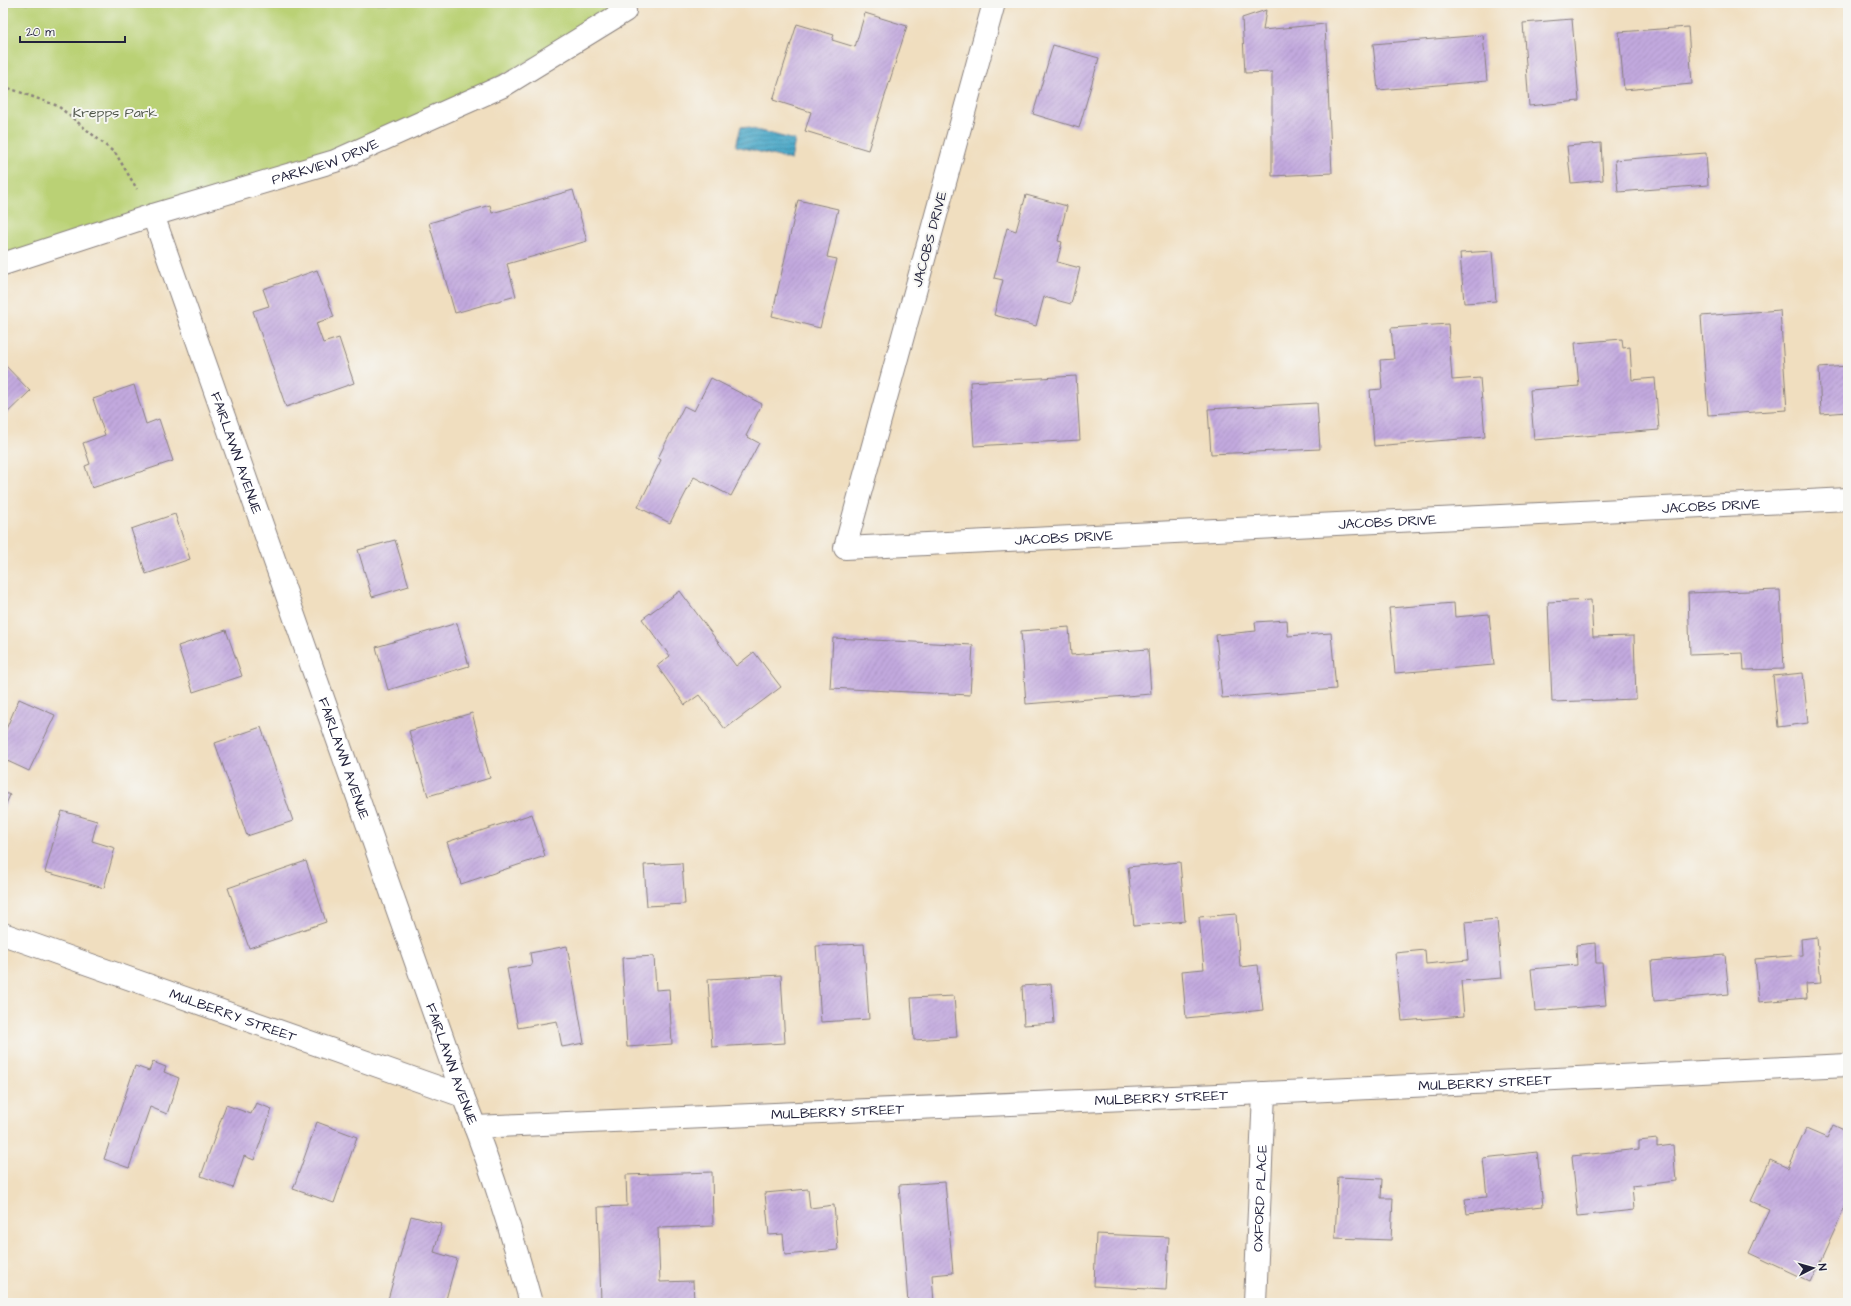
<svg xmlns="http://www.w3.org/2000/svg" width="1851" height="1306" font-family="'Architects Daughter',sans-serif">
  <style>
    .green { fill: #bad175; stroke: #6e7a58 }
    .water { fill: url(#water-rules); stroke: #366582 }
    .building { fill: url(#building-hatch) }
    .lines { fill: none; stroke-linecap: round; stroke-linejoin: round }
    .minor-casing { stroke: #89807d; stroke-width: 24 }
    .path { stroke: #89807d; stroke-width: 2.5; stroke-dasharray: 3 3; stroke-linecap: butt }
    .minor { stroke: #fff; stroke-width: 22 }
    .labels { text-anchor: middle; stroke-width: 4; stroke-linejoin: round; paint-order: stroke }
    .park-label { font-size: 14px; fill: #50574c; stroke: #f6f6f2 }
    .street-label { font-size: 14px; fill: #22223b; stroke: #f6f6f2 }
  </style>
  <defs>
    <pattern id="water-rules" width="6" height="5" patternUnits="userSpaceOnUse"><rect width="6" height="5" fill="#4aa8c8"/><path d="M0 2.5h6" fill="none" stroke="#3d88a4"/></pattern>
    <pattern id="building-hatch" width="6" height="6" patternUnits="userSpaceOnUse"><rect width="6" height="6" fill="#c2a9de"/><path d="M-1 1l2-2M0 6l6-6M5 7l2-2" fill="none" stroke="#a691bf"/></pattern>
  </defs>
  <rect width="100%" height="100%" fill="#f6f6f2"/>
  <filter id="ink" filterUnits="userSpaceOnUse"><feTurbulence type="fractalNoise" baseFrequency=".025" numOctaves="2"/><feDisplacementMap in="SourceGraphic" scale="8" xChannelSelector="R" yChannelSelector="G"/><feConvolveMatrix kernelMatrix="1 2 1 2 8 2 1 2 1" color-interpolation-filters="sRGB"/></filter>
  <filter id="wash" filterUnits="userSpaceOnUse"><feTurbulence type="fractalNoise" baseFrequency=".012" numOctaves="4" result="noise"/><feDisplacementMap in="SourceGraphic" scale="16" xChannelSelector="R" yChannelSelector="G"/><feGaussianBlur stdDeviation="0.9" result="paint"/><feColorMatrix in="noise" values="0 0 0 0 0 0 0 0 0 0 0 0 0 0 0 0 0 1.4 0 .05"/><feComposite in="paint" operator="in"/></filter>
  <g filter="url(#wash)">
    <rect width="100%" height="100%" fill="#f0debf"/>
    <path class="green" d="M3,3h628l-6,8 -290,150 -332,103z"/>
    <path class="water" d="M741,126l54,14 -4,20 -55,-14z"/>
    <g id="blocks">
      <g class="building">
        <path d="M1266,10l-3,20 62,-6 7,149 -60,3v-104l-27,1 -3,-55z"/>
        <path d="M865,13l42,13 -39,124 -63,-19 6,-19 -38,-12 24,-76 37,11 -2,5 23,7z"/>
        <path d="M1572,19l7,82 -50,5 -6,-83z"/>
        <path d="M1688,27l4,57 -68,6 -5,-58z"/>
        <path d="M1483,35l4,46 -109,9 -5,-46z"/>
        <path d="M1053,45l46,13 -20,70 -46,-14z"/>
        <path d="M1601,143l2,37 -32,3 -4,-37z"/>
        <path d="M1706,153l2,32 -90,7 -3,-32z"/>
        <path d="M573,190l14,51 -80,23 9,32 -61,17 -26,-90 61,-18 2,8z"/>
        <path d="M1026,195l41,11 -9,35 4,1 -5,20 23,6 -9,36 -27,-7 -8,29 -42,-11 9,-35 -9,-2 13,-50 9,3z"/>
        <path d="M798,200l40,9 -11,48 10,2 -17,69 -48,-12z"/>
        <path d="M1492,251l4,50 -32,2 -4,-50z"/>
        <path d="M317,270l17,47 -18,6 7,20 16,-5 15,45 -68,24 -33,-96 16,-5 -6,-17z"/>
        <path d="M1780,310l7,100 -79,5 -7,-99z"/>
        <path d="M1448,324l4,56 28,-2 5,59 -111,9 -4,-56 12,-1 -2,-29 14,-1 -3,-31z"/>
        <path d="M1622,339l1,9 7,-1 2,33 23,-2 4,52 -125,10 -4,-50 49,-4 -4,-43z"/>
        <path d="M3,363l27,28 -27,26z"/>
        <path d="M1848,366v46l-27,2 -2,-46z"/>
        <path d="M1076,376l4,64 -106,6 -4,-64z"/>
        <path d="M711,378l51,26 -16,32 13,7 -28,53 -37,-19 -24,46 -32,-16 23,-47 -3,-2 26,-52 10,5z"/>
        <path d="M134,385l12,39 13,-5 14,42 -81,27 -7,-22 5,-2 -7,-21 22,-8 -12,-36z"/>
        <path d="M1317,403l3,46 -109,5 -3,-45z"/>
        <path d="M175,514l15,45 -44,15 -15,-45z"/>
        <path d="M395,540l14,46 -37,11 -14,-47z"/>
        <path d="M1780,590l4,79 -40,1 -1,-17 -53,2 -2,-62z"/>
        <path d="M680,591l56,75 18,-14 27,35 -56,42 -26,-34 -14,10 -28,-39 13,-10 -28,-37z"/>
        <path d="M1591,600l2,37 41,-1 2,63 -84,3 -4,-100z"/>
        <path d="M1454,603l1,14 34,-3 5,51 -99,8 -6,-65z"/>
        <path d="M1287,620l1,16 43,-3 5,56 -114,9 -6,-63 40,-4 -1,-9z"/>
        <path d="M457,623l12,43 -81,24 -12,-43z"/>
        <path d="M1069,627l2,28 77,-6 3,45 -125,10 -5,-73z"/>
        <path d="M226,630l16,46 -49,16 -15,-46z"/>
        <path d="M833,638l140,7 -3,50 -140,-7z"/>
        <path d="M1803,673l5,50 -30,4 -5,-51z"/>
        <path d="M19,699l36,16 -26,56 -26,-12v-23z"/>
        <path d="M472,713l18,65 -62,18 -19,-65z"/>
        <path d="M261,727l32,94 -46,15 -32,-93z"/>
        <path d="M3,792l7,3 -7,16z"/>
        <path d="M62,811l35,10 -5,20 23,7 -11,40 -59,-16z"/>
        <path d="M532,814l13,42 -84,28 -14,-42z"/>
        <path d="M306,861l20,61 -77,26 -21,-60z"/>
        <path d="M1180,862l5,59 -51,5 -6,-59z"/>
        <path d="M682,863l3,41 -38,2 -3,-41z"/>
        <path d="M1236,914l4,53 18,-2 5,45 -77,8 -4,-47 22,-2 -5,-52z"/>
        <path d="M1497,919l5,59 -41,3 3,35 -62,5 -7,-68 30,-3 1,14 42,-4 -3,-38z"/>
        <path d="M1817,937l4,46 -15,1 1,14 -48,4 -4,-43 47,-4 -1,-16z"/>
        <path d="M1595,943l1,20h6l4,42 -71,6 -4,-42 46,-4 -1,-20z"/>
        <path d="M864,944l5,75 -48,3 -5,-76z"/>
        <path d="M567,946l17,97 -22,4 -5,-26 -39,7 -11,-59 25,-4 -2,-12z"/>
        <path d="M1725,955l4,39 -75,7 -3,-40z"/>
        <path d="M654,956l2,34 13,-1 3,55 -45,3 -5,-89z"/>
        <path d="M781,975l4,68 -73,4 -4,-68z"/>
        <path d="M1051,984l3,39 -30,2 -2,-39z"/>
        <path d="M954,996l3,41 -43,3 -3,-42z"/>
        <path d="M3,1028l3,1 -3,9z"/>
        <path d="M153,1062l13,5 -2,5 15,6 -12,36 -17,-7 -21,61 -25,-9 31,-93 14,5z"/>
        <path d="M256,1103l16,6 -18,51 -10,-4 -11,32 -32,-12 25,-71 25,9z"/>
        <path d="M317,1122l40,15 -23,66 -41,-14z"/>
        <path d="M1833,1125l15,7v69l-37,81 -62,-29 20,-44 -18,-8 19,-41 18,8 18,-39 21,9z"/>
        <path d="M1657,1139v8l16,-2 3,36 -44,5 2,24 -56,6 -6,-60 67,-7v-8z"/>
        <path d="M1537,1152l6,54 -76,8 -2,-15 22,-2 -4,-39z"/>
        <path d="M712,1172l1,54 -55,2 2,54 33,-1 1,21 -93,1 -3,-96 29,-1 -1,-31z"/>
        <path d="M1338,1177l44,2 -1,19h12l-2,42 -56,-2z"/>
        <path d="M945,1182l8,91 -21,2 2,28h-26l-9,-118z"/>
        <path d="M808,1189l2,19 24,-3 4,45 -53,5 -2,-21 -14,1 -4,-42z"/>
        <path d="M411,1216l31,8 -8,28 23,7 -12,44h-58z"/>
        <path d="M1096,1234l73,3 -3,53 -72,-4z"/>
      </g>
    </g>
  </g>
  <g filter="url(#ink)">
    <use href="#blocks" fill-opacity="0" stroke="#89807d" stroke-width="1"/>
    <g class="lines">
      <g class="minor-casing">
        <g id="minor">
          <path id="s1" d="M994,3l-149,545 1003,-49"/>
          <path id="s2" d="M153,215l310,881c27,67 49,137 68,207"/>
          <path id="s3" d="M3,264l150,-49 182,-54 168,-75 122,-75"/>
          <path id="s4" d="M3,934l460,162"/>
          <path id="s5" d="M475,1127l789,-34 584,-28"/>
          <path id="s6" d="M1255,1303l9,-210"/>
        </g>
      </g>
      <path class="path" d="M3,86l55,20 58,48 21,35"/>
      <use href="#minor" class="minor"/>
    </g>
  </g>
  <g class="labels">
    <g class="park-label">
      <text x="115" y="117">Krepps Park</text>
    </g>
    <g class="street-label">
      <text dy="5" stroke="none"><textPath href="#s3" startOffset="338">PARKVIEW DRIVE</textPath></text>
      <text transform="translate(929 239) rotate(-75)" y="5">JACOBS DRIVE</text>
      <text dy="5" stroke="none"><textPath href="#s2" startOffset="252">FAIRLAWN AVENUE</textPath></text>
      <text dy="5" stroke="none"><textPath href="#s1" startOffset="1432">JACOBS DRIVE</textPath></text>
      <text dy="5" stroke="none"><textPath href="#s1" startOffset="1108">JACOBS DRIVE</textPath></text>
      <text dy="5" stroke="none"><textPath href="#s1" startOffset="784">JACOBS DRIVE</textPath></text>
      <text dy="5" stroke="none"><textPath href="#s2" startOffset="576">FAIRLAWN AVENUE</textPath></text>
      <text dy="5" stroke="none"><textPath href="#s4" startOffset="244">MULBERRY STREET</textPath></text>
      <text dy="5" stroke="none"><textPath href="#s2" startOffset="900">FAIRLAWN AVENUE</textPath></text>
      <text dy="5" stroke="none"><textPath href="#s5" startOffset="1011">MULBERRY STREET</textPath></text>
      <text dy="5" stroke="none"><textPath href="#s5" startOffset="687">MULBERRY STREET</textPath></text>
      <text dy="5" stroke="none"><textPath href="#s5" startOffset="363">MULBERRY STREET</textPath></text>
      <text dy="5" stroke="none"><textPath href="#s6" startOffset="105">OXFORD PLACE</textPath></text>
    </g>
  </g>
  <rect width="1851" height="1306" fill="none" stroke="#f6f6f2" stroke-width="16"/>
  <g transform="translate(1813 1268) rotate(84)" stroke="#f6f6f2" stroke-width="3" paint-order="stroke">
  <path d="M0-3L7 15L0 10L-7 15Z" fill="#22223b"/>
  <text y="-6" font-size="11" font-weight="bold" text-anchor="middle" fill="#22223b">N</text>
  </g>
  <path d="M20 36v6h105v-6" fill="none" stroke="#22223b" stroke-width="2"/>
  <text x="26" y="36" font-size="12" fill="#22223b" stroke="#f6f6f2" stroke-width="3" paint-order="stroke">20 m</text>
</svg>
